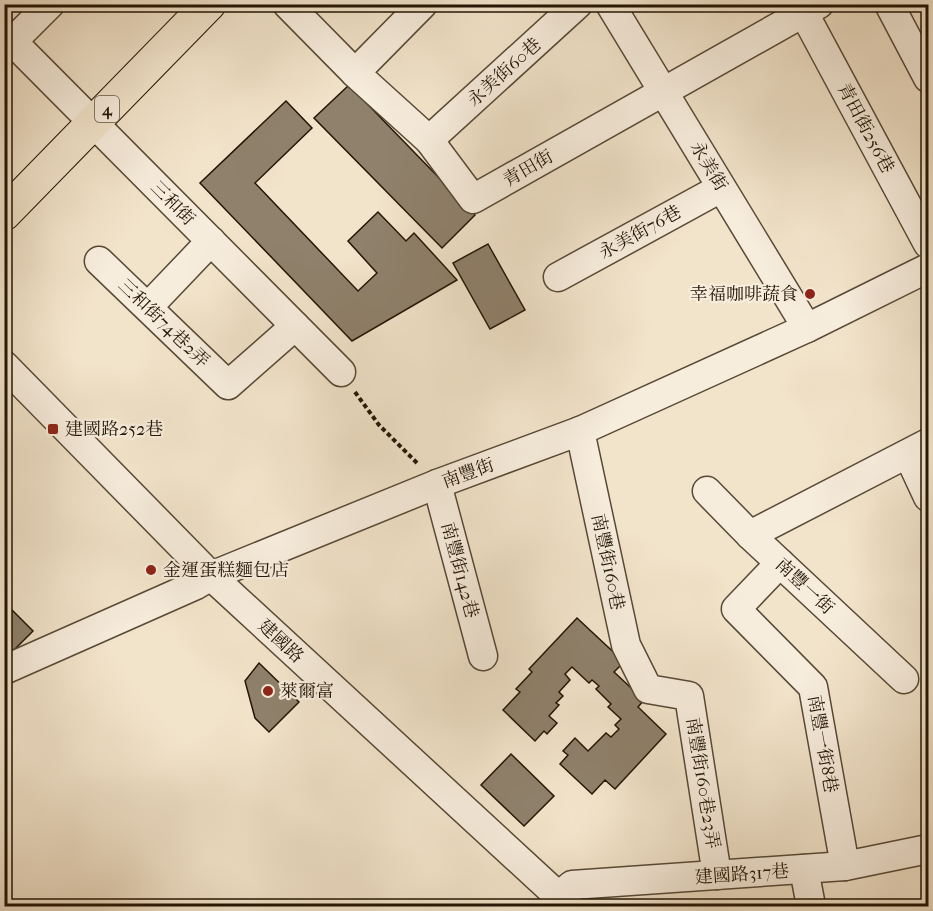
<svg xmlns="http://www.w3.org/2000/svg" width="933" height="911" font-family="'IM FELL French Canon','Noto Serif TC',serif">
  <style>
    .building { fill: #8f816c; stroke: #231505; stroke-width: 1.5 }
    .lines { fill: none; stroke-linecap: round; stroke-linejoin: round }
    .minor-casing { stroke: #574936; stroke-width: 31 }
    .major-casing { stroke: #231505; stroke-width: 35 }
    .path { stroke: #231505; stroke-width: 4; stroke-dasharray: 4.5 3; stroke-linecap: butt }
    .minor { stroke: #f7eddd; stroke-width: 28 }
    .major { stroke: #f2e4cb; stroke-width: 33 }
    .poi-dot { fill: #8f2418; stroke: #f7eddd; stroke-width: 2 }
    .labels { text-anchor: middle; stroke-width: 4.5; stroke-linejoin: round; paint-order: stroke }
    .shield { fill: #f7eddd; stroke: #635646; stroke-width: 1.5 }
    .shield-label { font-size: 16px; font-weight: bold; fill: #231505 }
    .street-label { font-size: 18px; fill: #231505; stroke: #f7eddd }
    .poi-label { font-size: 18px; fill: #231505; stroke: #f7eddd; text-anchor: start }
  </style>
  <rect width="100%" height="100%" fill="#f2e4cb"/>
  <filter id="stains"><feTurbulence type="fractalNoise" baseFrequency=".00333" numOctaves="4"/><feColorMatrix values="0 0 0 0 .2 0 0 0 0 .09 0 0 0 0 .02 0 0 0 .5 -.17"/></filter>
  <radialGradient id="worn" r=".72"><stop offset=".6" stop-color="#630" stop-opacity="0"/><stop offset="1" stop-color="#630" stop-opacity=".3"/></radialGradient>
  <g class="building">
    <path d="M349,85l126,130 -33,33 -128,-130z"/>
    <path d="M286,101l26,27 -57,55 103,108 19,-18 -29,-32 30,-29 28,29 8,-8 43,47 -105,61 -152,-158z"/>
    <path d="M488,244l37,66 -35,19 -37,-66z"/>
    <path d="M4,602l29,29 -20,20 -9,-9z"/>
    <path d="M577,618l47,44 -10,10 30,28 -6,7 28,27 -51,55 -10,-9 -13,14 -32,-30 8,-9 -5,-4 12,-13 13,13 18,-18 5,4 8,-8 -4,-4 6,-6 -13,-12 3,-3 -15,-15 3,-3 -7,-6 -3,3 -17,-16 -7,7 5,6 -11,12 4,4 -7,7 3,2 -10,11 8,7 -10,11 -3,-3 -9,10 -32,-31 17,-18 -4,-3 16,-17 -3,-3z"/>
    <path d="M259,663l40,39 -30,30 -14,-14 -10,-37z"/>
    <path d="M511,754l43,42 -30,30 -43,-41z"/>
  </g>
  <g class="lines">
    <g class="minor-casing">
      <g id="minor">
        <path d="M287,4l68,69 74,67 44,59 346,-195"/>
        <path d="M610,4l197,324"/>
        <path d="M799,4l129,240"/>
        <path d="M889,4l39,74"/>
        <path d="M4,33l337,339"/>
        <path d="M4,50l46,-46"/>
        <path d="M355,73l68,-69"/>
        <path d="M429,140l149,-136"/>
        <path d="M99,261l129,124 67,-59"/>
        <path d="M558,277l163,-89"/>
        <path d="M148,307l63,-66"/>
        <path d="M4,365l207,211 358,330"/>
        <path d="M580,431l46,214 22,44 41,7 28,179"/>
        <path d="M908,454l20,43"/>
        <path d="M437,484l46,172"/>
        <path d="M707,491l43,44 154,144"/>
        <path d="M750,535l178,-92"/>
        <path d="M780,563l-44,46 77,78 32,179"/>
        <path d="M4,670l192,-85 15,-9 226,-92 143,-53 227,-103 121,-60"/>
        <path d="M804,869l7,37"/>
        <path d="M558,897l14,-12 273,-19 83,-17"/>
      </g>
    </g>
    <g class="major-casing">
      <path id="major" d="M4,214l205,-210"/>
    </g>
    <path class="path" d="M355,392l24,33 40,40"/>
    <use href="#minor" class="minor"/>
    <use href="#major" class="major"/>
  </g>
  <g class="poi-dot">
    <circle cx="810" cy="294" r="6"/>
    <rect x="47" y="423" width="12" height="12" rx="3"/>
    <circle cx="151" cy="570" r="6"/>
    <circle cx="268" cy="691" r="6"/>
  </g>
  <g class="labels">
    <rect class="shield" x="95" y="96" width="24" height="26" rx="4.5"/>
    <g class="shield-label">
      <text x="107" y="115">4</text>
    </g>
    <g class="street-label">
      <text transform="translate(504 72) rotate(-42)" y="6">永美街60巷</text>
      <text transform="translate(866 128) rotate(62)" y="6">青田街256巷</text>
      <text transform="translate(709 166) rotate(59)" y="6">永美街</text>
      <text transform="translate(528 168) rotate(-30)" y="6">青田街</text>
      <text transform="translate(173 203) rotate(45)" y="6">三和街</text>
      <text transform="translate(640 232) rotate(-29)" y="6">永美街76巷</text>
      <text transform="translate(164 323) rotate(44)" y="6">三和街74巷2弄</text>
      <text transform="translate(468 473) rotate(-20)" y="6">南豐街</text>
      <text transform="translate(608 562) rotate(78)" y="6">南豐街160巷</text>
      <text transform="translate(460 570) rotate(75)" y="6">南豐街142巷</text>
      <text transform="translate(805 586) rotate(43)" y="6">南豐一街</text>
      <text transform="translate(281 641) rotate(43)" y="6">建國路</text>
      <text transform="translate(823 744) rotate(80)" y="6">南豐一街8巷</text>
      <text transform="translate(703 783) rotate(81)" y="6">南豐街160巷23弄</text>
      <text transform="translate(742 874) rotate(-4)" y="6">建國路317巷</text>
    </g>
    <g class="poi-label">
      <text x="798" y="300" text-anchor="end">幸福咖啡蔬食</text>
      <text x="65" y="435">建國路252巷</text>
      <text x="163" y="576">金運蛋糕麵包店</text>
      <text x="280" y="697">萊爾富</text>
    </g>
  </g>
  <rect width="933" height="911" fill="none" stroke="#f2e4cb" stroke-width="24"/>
  <rect x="6" y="6" width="921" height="899" fill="none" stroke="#231505" stroke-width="3"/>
  <rect x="12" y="12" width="909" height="887" fill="none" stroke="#231505" stroke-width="1.5"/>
  <rect width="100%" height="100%" filter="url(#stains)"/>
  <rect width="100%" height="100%" fill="url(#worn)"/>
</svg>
